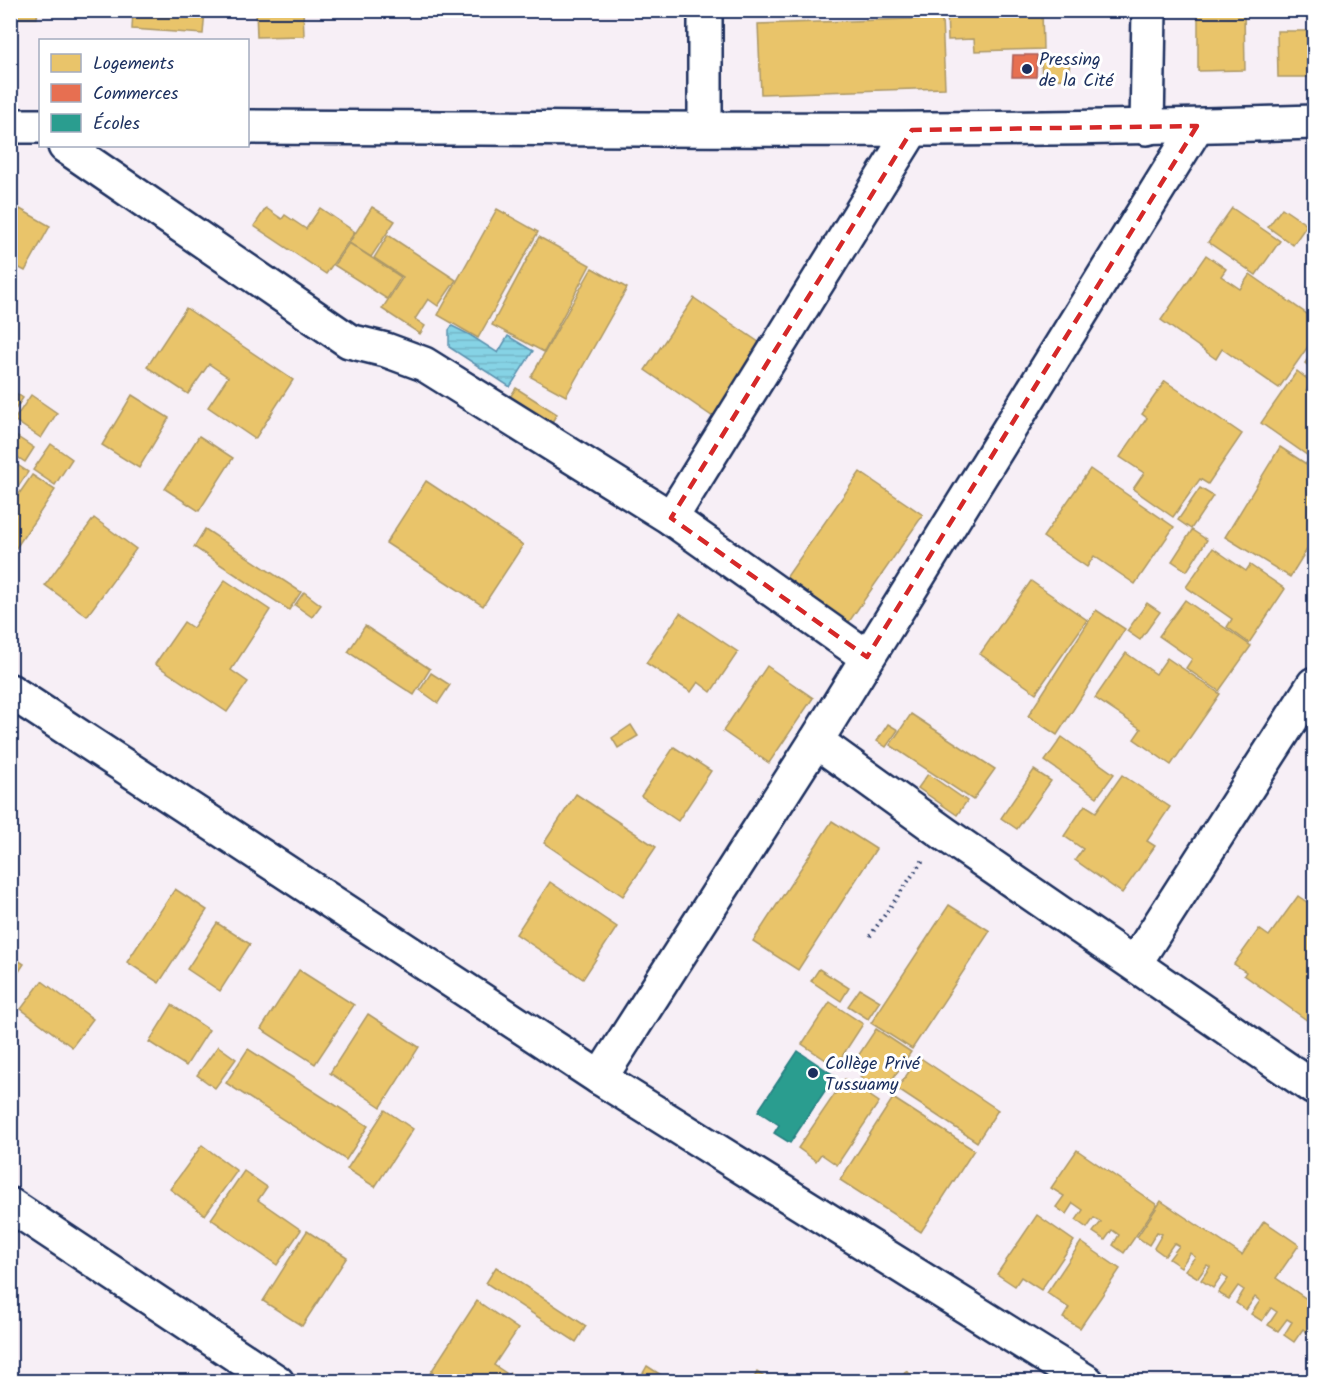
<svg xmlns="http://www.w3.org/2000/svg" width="1325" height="1392" font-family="Kalam,sans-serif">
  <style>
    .water { fill: url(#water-rules); stroke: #5b91af; stroke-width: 1.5 }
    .homes { fill: #e9c46a; stroke: #ab9766; stroke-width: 1.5 }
    .shops { fill: #e76f51; stroke: #aa5c55; stroke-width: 1.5 }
    .schools { fill: #2a9d8f; stroke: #267c80; stroke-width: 1.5 }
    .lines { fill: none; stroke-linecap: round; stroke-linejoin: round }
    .street-casing { stroke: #1b2f5e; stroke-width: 38 }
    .path { stroke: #1b2f5e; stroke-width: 4; stroke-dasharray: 1.5 4.5; stroke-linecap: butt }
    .street { stroke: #fff; stroke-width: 33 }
    .marked { fill: none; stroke: #d62828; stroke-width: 4.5; stroke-dasharray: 12 8; stroke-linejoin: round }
    .poi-dot { fill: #1b2f5e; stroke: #fff; stroke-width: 2 }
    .labels { text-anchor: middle; stroke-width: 6; stroke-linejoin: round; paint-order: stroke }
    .poi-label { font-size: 18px; fill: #1b2f5e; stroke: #fff; text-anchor: start }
  </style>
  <defs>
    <pattern id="water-rules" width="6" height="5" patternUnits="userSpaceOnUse" patternTransform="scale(1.5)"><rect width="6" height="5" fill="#86d3e5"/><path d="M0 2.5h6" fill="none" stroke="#73b5c7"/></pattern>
  </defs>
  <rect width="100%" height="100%" fill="#f7eff6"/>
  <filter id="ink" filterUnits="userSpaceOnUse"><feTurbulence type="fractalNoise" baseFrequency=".0167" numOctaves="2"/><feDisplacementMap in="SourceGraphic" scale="12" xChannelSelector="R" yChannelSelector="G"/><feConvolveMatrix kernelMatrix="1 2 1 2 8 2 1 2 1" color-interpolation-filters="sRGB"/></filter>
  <g filter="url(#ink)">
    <path class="water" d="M452,326l18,9 28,18 10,-17 25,15 -23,36 -61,-40v-17z"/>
    <g class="homes">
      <path d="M10,10h28l-1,8h-27z"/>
      <path d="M133,10h72l-2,24 -71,-5z"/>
      <path d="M256,10h47l1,26 -47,1z"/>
      <path d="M947,10h95l1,39 -68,2 -1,-12 -26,1z"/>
      <path d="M1198,10h46l1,60 -47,1z"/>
      <path d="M942,18l3,70 -184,6 -3,-70z"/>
      <path d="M1277,31h30v46h-29z"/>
      <path d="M1069,57l1,22 -28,1 -1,-22z"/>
      <path d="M372,207l23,14 -24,36 -22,-14z"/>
      <path d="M266,208l16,11 3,-4 21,14 14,-21 35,24 -29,42 -72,-48z"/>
      <path d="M1232,208l48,33 -24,34 -48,-33z"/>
      <path d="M1282,208l25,17 -14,20 -25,-18z"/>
      <path d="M20,209l30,17 -25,45 -15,-8v-37z"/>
      <path d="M497,209l41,23 -60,106 -40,-23z"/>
      <path d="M388,235l68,45 -18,26 -10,-7 -13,20 10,7 -5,8 -38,-25 21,-32 -29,-19z"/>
      <path d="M539,237l51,28 -46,87 -52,-27z"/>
      <path d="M349,243l52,34 -14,22 -53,-34z"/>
      <path d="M1206,255l20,14 -5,7 19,13 10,-15 64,45v19l-35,50 -57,-39 -6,10 -55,-39z"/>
      <path d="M592,268l35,20 -61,108 -35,-19z"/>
      <path d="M694,298l72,49 -50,72 -71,-49z"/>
      <path d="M186,308l107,72 -38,59 -47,-32 20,-30 -19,-13 -21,30 -41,-27z"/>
      <path d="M1314,349v21l-9,-7z"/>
      <path d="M1297,371l14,11 -5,8 8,6v64l-53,-37z"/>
      <path d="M1165,381l77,53 -34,50 -8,-5 -27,38 -40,-28 11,-16 -24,-16 27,-39 -5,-4z"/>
      <path d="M516,388l41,26 -10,16 -41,-27z"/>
      <path d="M10,389l13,9 -13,19z"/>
      <path d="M31,395l26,18 -16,25 -27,-18z"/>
      <path d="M132,395l37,23 -30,50 -37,-23z"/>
      <path d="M10,432l24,16 -9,14 -15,-10z"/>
      <path d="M199,436l34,22 -34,53 -34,-22z"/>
      <path d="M51,444l21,15 -17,26 -22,-15z"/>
      <path d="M1280,447l34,22v69l-24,39 -65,-40z"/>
      <path d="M10,460l18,12 -10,15 -8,-4z"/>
      <path d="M1090,469l84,58 -39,57 -41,-28 -7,11 -44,-30z"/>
      <path d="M860,472l63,43 -79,114 -63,-44z"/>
      <path d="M32,475l23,15 -45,67v-50z"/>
      <path d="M426,481l97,64 -40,61 -97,-63z"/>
      <path d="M1200,488l13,8 -22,33 -13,-9z"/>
      <path d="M94,518l42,31 -49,67 -42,-31z"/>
      <path d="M205,529l96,63 -12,18 -95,-63z"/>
      <path d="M1192,530l15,10 -20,31 -15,-10z"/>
      <path d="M1213,548l33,23 4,-6 35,24 -36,54 -22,-16 5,-8 -46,-32z"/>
      <path d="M225,580l45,30 -39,60 17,12 -21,30 -72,-48 29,-42 9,6z"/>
      <path d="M1031,581l56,39 -51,73 -56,-39z"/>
      <path d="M304,592l17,13 -9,12 -17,-12z"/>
      <path d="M1185,600l66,46 -32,45 -33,-23 6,-9 -33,-23z"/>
      <path d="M1147,603l13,9 -20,28 -13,-9z"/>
      <path d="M1096,610l29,19 -68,106 -29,-19z"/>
      <path d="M680,613l58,39 -27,40 -13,-10 -7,10 -45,-29z"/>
      <path d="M365,626l65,43 -16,26 -66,-43z"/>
      <path d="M1126,653l30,21 11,-16 53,36 -49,71 -37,-26 7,-10 -46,-31z"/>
      <path d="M767,666l46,32 -44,65 -46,-32z"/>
      <path d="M431,673l19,12 -12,18 -18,-13z"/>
      <path d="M911,714l84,55 -22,31 -83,-55z"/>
      <path d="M888,724l10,6 -12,17 -9,-6z"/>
      <path d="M631,725l7,11 -20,12 -6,-10z"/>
      <path d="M1062,737l52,37 -17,23 -52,-36z"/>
      <path d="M674,747l37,24 -33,50 -37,-25z"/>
      <path d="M1034,770l17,11 -34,48 -16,-11z"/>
      <path d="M928,774l39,27 -10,14 -39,-27z"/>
      <path d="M1122,775l48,32 -23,34 8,5 -33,47 -47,-33 8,-11 -19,-13 21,-31 11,7z"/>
      <path d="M576,794l80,53 -33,49 -79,-53z"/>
      <path d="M832,821l44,28 -78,121 -45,-29z"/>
      <path d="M550,882l67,45 -34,52 -67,-45z"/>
      <path d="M175,889l32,21 -48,73 -32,-21z"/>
      <path d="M1298,896l16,11v105l-6,9 -64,-46 2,-3 -12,-8 25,-35 10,7z"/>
      <path d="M949,905l41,26 -78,118 -41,-26z"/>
      <path d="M217,923l33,21 -30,47 -33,-22z"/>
      <path d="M10,955l14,9 -14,21z"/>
      <path d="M819,969l30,19 -8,13 -30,-20z"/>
      <path d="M299,970l55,35 -39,59 -54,-35z"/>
      <path d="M42,981l51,38 -21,28 -51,-38z"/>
      <path d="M860,989l20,12 -12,18 -20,-13z"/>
      <path d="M830,1002l33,22 -24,37 -9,-6 -4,5 -24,-16z"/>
      <path d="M172,1005l37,25 -23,36 -37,-24z"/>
      <path d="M368,1014l51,33 -38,60 -51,-34z"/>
      <path d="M876,1029l35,23 -28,41 -23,-16 3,-4 -11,-8z"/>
      <path d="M218,1046l18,13 -21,29 -18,-13z"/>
      <path d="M248,1049l120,77 -22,34 -120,-77z"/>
      <path d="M919,1057l79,53 -21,32 -80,-53z"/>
      <path d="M845,1079l34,23 -42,63 -16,-11 -5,7 -18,-13z"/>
      <path d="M893,1098l81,52 -53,82 -81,-52z"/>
      <path d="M385,1110l28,19 -38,58 -28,-18z"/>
      <path d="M202,1145l35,26 -32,44 -35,-26z"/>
      <path d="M1077,1150l80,55 -33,48 -11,-8 6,-10 -7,-5 -7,10 -12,-8 8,-10 -7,-4 -7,10 -11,-8 7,-10 -10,-7 -7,11 -10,-7 8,-11 -13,-8z"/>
      <path d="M244,1171l23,16 -9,13 43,30 -24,35 -66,-46z"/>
      <path d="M1161,1201l81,54 22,-34 35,24 -23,33 38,26v24l-4,7 -7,-6 -9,13 -10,-7 8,-13 -5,-3 -9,12 -10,-6 9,-13 -6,-4 -9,13 -11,-7 9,-13 -5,-4 -9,13 -10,-7 8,-13 -6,-4 -9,13 -11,-6 10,-14 -6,-4 -9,13 -12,-8 9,-13 -3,-2 -9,13 -13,-8 10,-13 -5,-4 -9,14 -12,-8 10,-13 -5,-3 -9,13 -11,-8 8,-14 -5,-2 -8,13 -12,-8z"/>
      <path d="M1037,1215l37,26 -33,49 -20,-13 -6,9 -18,-12z"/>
      <path d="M307,1231l40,26 -45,69 -39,-25z"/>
      <path d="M1081,1242l39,27 -40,59 -17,-10 6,-10 -22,-15z"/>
      <path d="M496,1267l90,59 -10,16 -90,-59z"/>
      <path d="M477,1301l41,28 -24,36 12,8 -5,9h-61l-11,-7z"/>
      <path d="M647,1366l25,16h-34z"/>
      <path d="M906,1371l16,11h-23z"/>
      <path d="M757,1372l15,10h-20z"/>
      <path d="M510,1373l13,9h-18z"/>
    </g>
    <path class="shops" d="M1013,55h24l-1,22h-24z"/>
    <path class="schools" d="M798,1051l37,25 -45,67 -16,-10 5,-8 -21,-14z"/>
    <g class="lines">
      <g class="street-casing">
        <g id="street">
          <path d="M10,126h30"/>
          <path d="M248,127c355,1 711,7 1066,-5"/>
          <path d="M705,128v-118"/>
          <path d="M1147,128l2,-118"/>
          <path d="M65,146l284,195 37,9 38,14 247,154 196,139"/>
          <path d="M671,518l241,-388"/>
          <path d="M10,691l590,387 487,304"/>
          <path d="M816,741l129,93 369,254"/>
          <path d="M1135,963l179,-279"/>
          <path d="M600,1078l216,-337 381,-615"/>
          <path d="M10,1205l267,177"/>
        </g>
      </g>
      <path class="path" d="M870,936l53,-76"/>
      <use href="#street" class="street"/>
    </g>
  </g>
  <path class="marked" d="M1197,126l-330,531 -196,-139 241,-388z"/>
  <g class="poi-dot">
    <circle cx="1027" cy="69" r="6"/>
    <circle cx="813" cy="1073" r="6"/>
  </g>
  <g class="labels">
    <g class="poi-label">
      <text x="1039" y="65">Pressing<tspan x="1039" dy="21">de la Cité</tspan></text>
      <text x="825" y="1069">Collège Privé<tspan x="825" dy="21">Tussuamy</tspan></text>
    </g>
  </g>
  <rect width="1325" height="1392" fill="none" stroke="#fff" stroke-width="36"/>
  <rect x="18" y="18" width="1289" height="1356" fill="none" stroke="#1b2f5e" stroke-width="2" filter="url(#ink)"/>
  <rect x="39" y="39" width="210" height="108" fill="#ffffff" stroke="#a4acbf" stroke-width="1.5"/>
  <rect x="51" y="54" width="30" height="18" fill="#e9c46a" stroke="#a4acbf" stroke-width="1.5"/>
  <text x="93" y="69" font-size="18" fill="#1b2f5e">Logements</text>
  <rect x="51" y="84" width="30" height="18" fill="#e76f51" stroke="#a4acbf" stroke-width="1.5"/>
  <text x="93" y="99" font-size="18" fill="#1b2f5e">Commerces</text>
  <rect x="51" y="114" width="30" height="18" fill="#2a9d8f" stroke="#a4acbf" stroke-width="1.5"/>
  <text x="93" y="129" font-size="18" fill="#1b2f5e">Écoles</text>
</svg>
